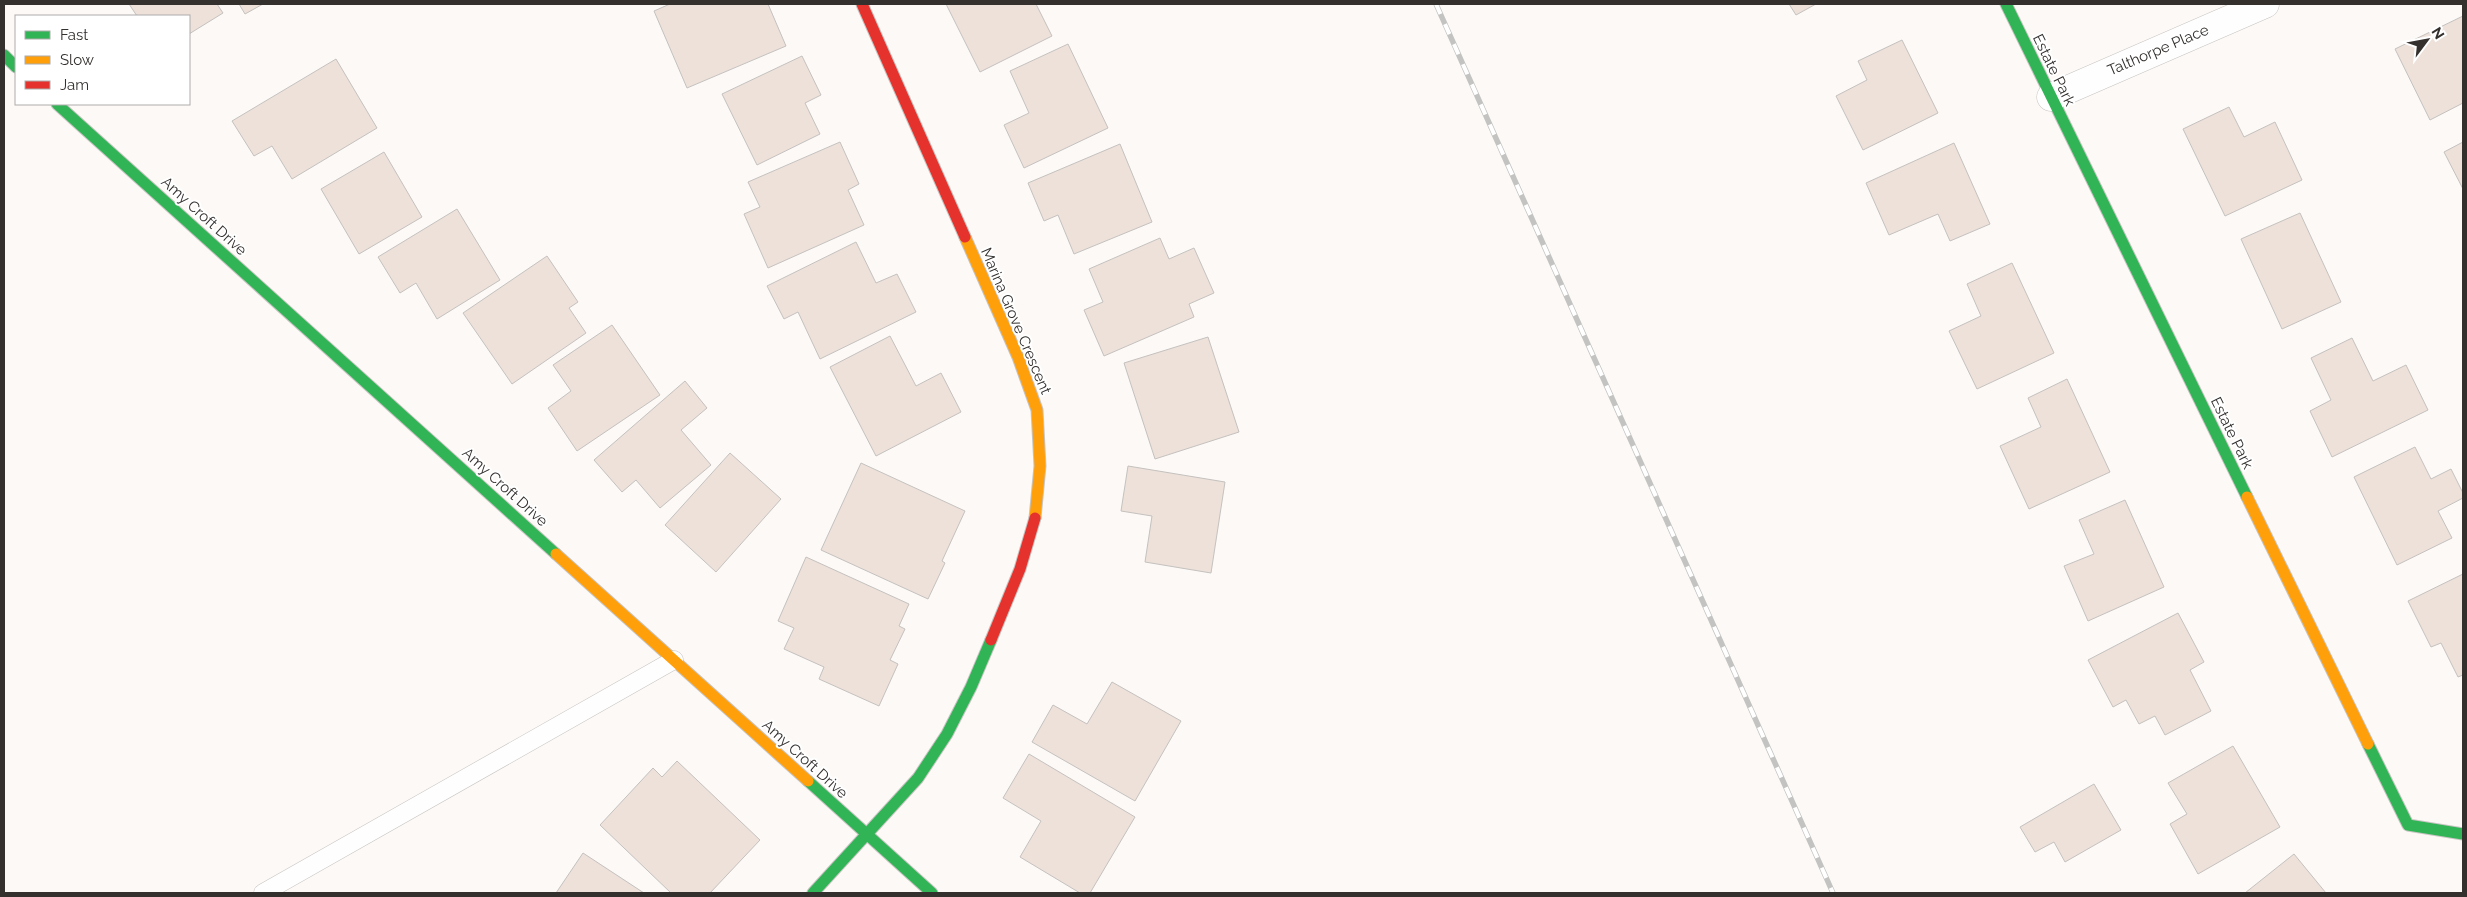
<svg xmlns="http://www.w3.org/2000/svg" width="2467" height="897" font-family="Raleway,sans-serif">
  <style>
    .building { fill: #ede1d9; stroke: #c4c1bf }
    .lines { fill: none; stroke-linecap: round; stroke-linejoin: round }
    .lane-casing { stroke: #c7c4c2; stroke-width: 19 }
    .street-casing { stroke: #c7c4c2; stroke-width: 29 }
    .fast-casing { stroke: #c7c4c2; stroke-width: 13 }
    .slow-casing { stroke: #c7c4c2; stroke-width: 13 }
    .jam-casing { stroke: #c7c4c2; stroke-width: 13 }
    .lane { stroke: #fffefe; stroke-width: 18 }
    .street { stroke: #fffefe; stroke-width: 28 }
    .fast { stroke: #30b455; stroke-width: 11 }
    .slow { stroke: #ff9f0a; stroke-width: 11 }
    .jam { stroke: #e5322d; stroke-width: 11 }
    .rail-casing { stroke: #c3c3c2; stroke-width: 5.5 }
    .rail { stroke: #fff; stroke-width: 4; stroke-dasharray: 11; stroke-linecap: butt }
    .labels { text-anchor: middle; stroke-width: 4; stroke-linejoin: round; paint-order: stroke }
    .street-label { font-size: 15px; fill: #33302e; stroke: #fff }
  </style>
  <rect width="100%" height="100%" fill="#fcf9f6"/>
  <g class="building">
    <path d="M129,4h88l6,9 -34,21v-18h-52z"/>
    <path d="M239,4h24l-18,10z"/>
    <path d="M670,4h98l18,42 -99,42 -33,-77z"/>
    <path d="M946,4h90l16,32 -72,36z"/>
    <path d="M1789,4h27l-20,11z"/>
    <path d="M2463,16v87l-33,17 -35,-71z"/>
    <path d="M1902,40l36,73 -75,37 -27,-54 31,-16 -9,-19z"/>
    <path d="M1068,44l40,84 -84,40 -20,-43 25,-12 -19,-42z"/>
    <path d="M802,56l19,39 -16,8 15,31 -63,31 -35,-71z"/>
    <path d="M336,59l41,69 -85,51 -20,-33 -18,10 -22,-35z"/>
    <path d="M2229,107l15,30 31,-15 27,58 -77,36 -42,-87z"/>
    <path d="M840,142l19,42 -11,6 16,35 -96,43 -24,-54 16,-7 -12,-25z"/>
    <path d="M2463,142v47l-19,-37z"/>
    <path d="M1954,143l36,81 -40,17 -12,-27 -49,21 -23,-52z"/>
    <path d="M1120,144l32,78 -78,32 -16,-39 -14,6 -16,-38z"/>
    <path d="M384,152l38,65 -63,37 -38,-65z"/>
    <path d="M457,209l43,71 -63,39 -21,-36 -16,10 -22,-36z"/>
    <path d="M2300,213l41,89 -59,27 -41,-90z"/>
    <path d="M1160,238l9,21 25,-11 20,45 -25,11 5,13 -90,39 -20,-46 19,-8 -14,-33z"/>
    <path d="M856,242l20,41 21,-9 19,38 -96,47 -22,-47 -14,7 -17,-33z"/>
    <path d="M547,256l31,46 -9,6 17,25 -74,51 -49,-71z"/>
    <path d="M2012,263l42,90 -77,36 -28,-58 32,-15 -14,-32z"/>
    <path d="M612,325l48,70 -83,56 -29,-43 23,-17 -18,-26z"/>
    <path d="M890,336l26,50 25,-13 20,39 -85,44 -46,-89z"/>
    <path d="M1208,337l31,95 -84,27 -31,-96z"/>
    <path d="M2352,338l21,43 33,-16 22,45 -96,47 -22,-46 21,-11 -20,-42z"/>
    <path d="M2067,379l43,93 -81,37 -29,-63 41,-19 -13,-29z"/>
    <path d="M685,381l22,27 -26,22 30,35 -51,43 -24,-28 -14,12 -28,-32z"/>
    <path d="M2415,447l16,32 20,-10 12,24v5l-25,13 14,27 -55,27 -43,-88z"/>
    <path d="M730,453l51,46 -65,73 -51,-47z"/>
    <path d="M861,463l104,48 -23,50 3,2 -17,36 -107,-49z"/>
    <path d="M1128,466l97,16 -14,91 -66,-11 7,-46 -31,-5z"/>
    <path d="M2125,500l39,87 -76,34 -24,-55 30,-12 -15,-34z"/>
    <path d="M806,557l103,47 -10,22 6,3 -15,31 8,4 -19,42 -60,-27 5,-12 -40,-18 10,-21 -16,-7z"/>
    <path d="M2463,574v101l-5,2 -17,-34 -10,4 -23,-46z"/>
    <path d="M2178,613l26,49 -14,8 21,41 -46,24 -10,-19 -16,8 -13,-24 -13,7 -25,-47z"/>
    <path d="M1112,682l69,39 -46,80 -103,-59 21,-37 34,19z"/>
    <path d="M2233,746l47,81 -82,47 -28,-50 17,-10 -19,-31z"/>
    <path d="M1029,754l106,63 -45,76h-10l-60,-36 21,-36 -38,-23z"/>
    <path d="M677,761l83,79 -50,53h-39l-71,-68 53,-57 9,9z"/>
    <path d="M2094,784l27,46 -56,32 -11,-20 -19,10 -15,-25z"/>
    <path d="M583,853l61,40h-88z"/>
    <path d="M2294,854l32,39h-81z"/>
  </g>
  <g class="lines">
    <g class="lane-casing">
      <path id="lane" d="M263,893l411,-233"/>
    </g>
    <g class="street-casing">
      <path id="street" d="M2051,97l214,-93"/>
    </g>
    <g class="fast-casing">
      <g id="fast">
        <path d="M2006,4l241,493"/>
        <path d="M4,55l12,12"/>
        <path d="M57,104l499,450"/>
        <path d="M2368,744l40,81 55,9"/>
        <path d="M808,781l124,112"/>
        <path d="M813,893l105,-115 29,-44 24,-47 20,-47"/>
      </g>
    </g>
    <g class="slow-casing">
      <g id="slow">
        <path d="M965,237l53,120 19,53 3,56 -5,52"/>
        <path d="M2247,497l121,247"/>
        <path d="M556,554l252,227"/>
      </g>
    </g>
    <g class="jam-casing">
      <g id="jam">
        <path d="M862,4l103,233"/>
        <path d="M991,640l29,-71 15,-51"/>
      </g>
    </g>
    <use href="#lane" class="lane"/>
    <use href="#street" class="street"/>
    <use href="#fast" class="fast"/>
    <use href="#slow" class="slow"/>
    <use href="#jam" class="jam"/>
    <g class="rail-casing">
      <path id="rail" d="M1436,4l397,889"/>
    </g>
    <use href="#rail" class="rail"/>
  </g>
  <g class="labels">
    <g class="street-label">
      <text transform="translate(2158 50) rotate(-23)" y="5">Talthorpe Place</text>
      <text transform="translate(2054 70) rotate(64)" y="5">Estate Park</text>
      <text transform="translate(204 216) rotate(42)" y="5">Amy Croft Drive</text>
      <text transform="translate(1016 321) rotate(67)" y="5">Marina Grove Crescent</text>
      <text transform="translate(2232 433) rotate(64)" y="5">Estate Park</text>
      <text transform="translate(505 487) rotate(42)" y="5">Amy Croft Drive</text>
      <text transform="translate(805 759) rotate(42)" y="5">Amy Croft Drive</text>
    </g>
  </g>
  <rect width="2467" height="897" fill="none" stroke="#33302e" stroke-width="10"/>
  <rect x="15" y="15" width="175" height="90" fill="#ffffff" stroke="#adacab"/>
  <rect x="25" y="31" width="25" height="8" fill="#30b455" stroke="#adacab"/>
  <text x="60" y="40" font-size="15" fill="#33302e">Fast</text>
  <rect x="25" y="56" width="25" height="8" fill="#ff9f0a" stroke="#adacab"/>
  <text x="60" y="65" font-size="15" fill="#33302e">Slow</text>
  <rect x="25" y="81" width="25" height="8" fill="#e5322d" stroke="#adacab"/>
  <text x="60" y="90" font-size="15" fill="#33302e">Jam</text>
  <g transform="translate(2427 40) rotate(58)" stroke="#ffffff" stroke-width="4" paint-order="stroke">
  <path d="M0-4L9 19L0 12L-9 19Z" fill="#33302e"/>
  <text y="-8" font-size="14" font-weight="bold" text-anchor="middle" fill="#33302e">N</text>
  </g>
</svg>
